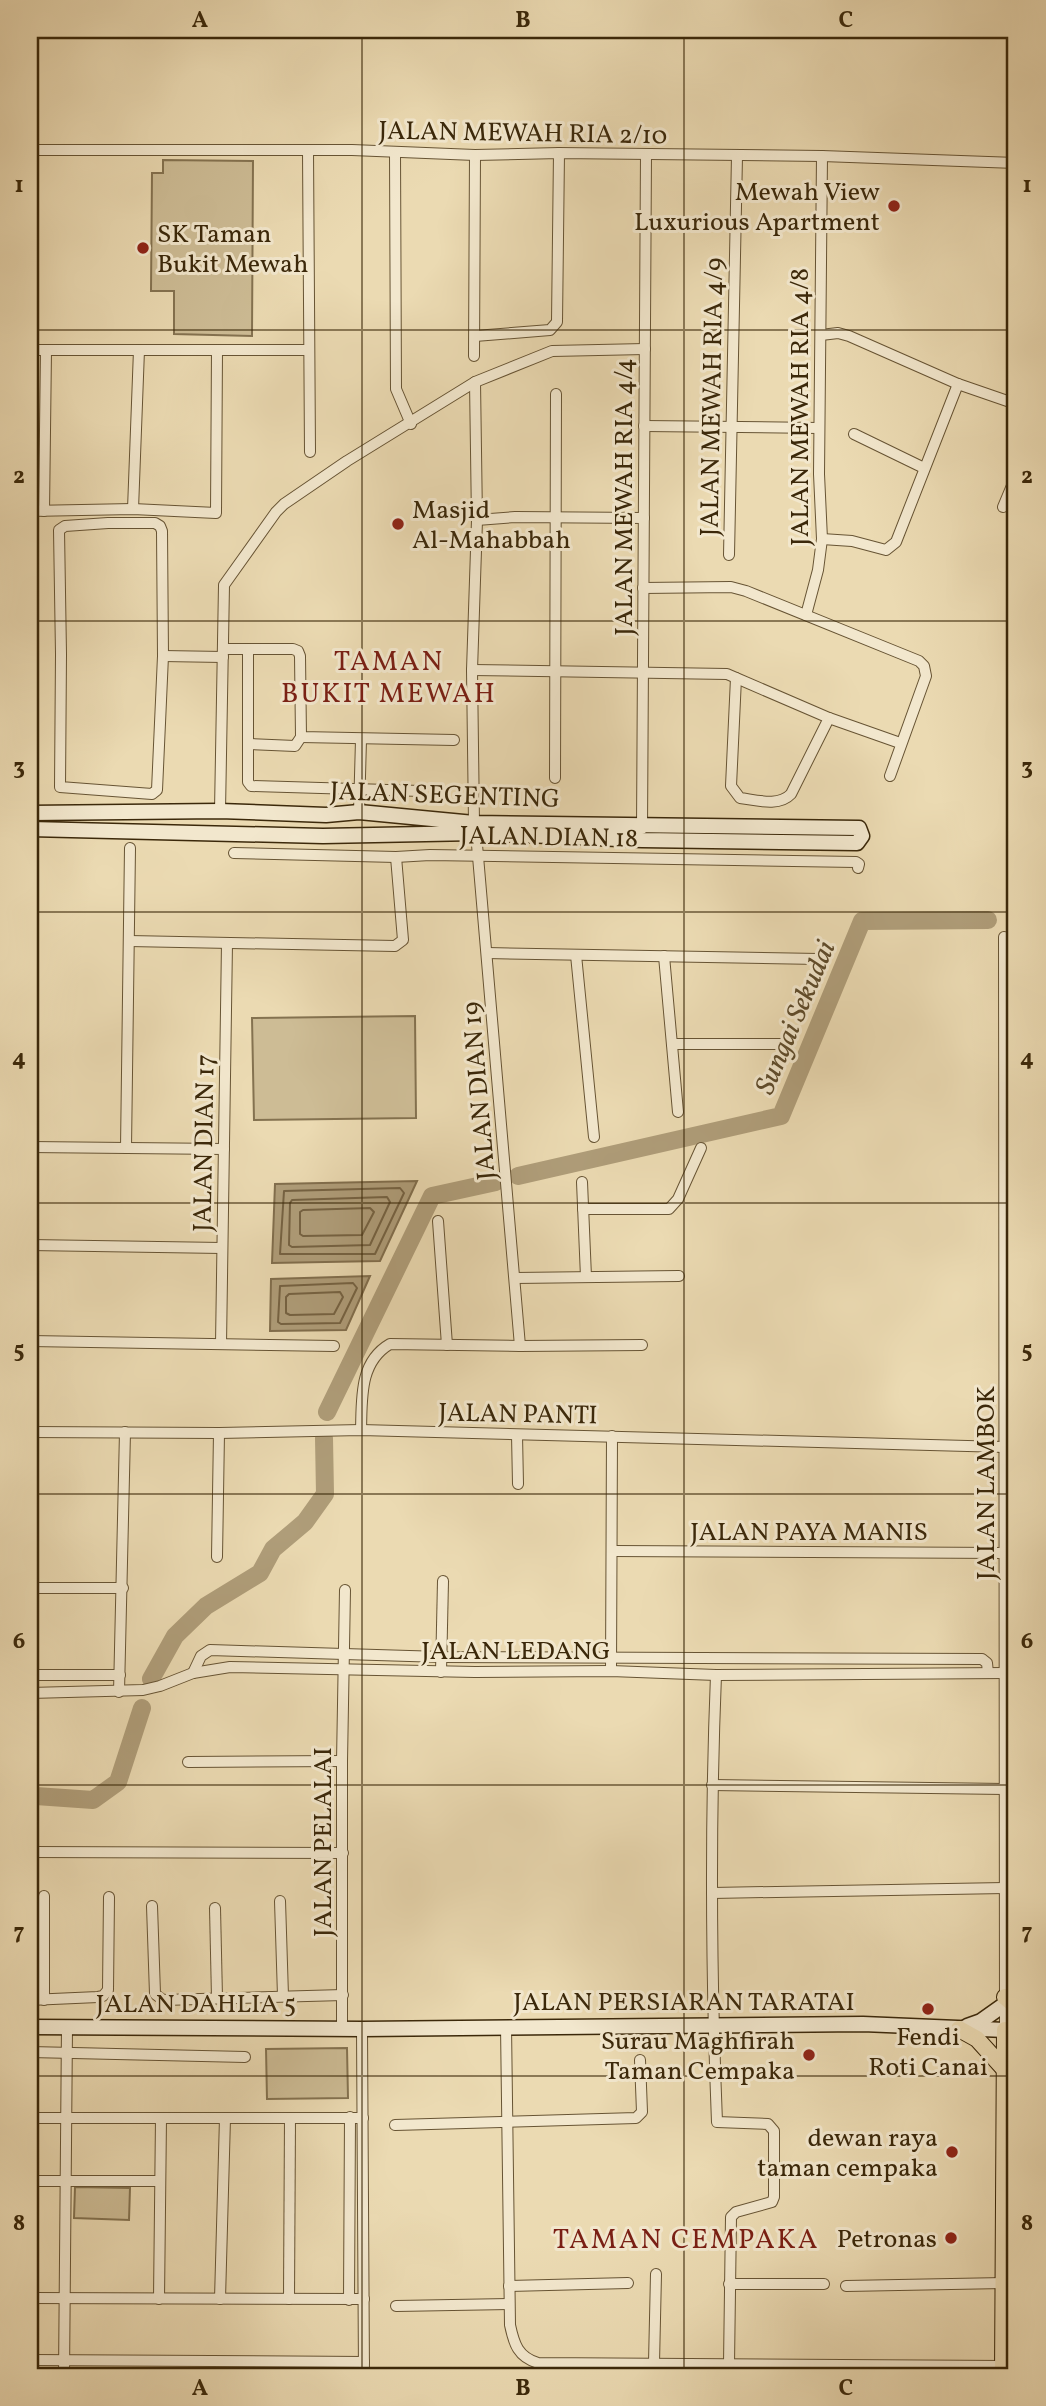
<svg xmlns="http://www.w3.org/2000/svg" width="1046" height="2406" font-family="Vollkorn,serif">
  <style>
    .green { fill: #cdbc95; stroke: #847250; stroke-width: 2 }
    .water { fill: #af9d79; stroke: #816e4d; stroke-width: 2 }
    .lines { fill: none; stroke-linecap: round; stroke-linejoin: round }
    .shore { stroke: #756242; stroke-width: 2 }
    .river { stroke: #af9d79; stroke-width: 18 }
    .street-casing { stroke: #675434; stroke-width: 12 }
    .secondary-casing { stroke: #3b280a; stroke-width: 17 }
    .primary-casing { stroke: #3b280a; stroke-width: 18 }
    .street { stroke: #f2e7cd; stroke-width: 10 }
    .secondary { stroke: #f2e7cd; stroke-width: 14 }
    .primary { stroke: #ebdab2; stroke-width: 16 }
    .grid { fill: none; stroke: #3b280a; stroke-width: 2; stroke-opacity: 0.55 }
    .poi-dot { fill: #8f2418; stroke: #f2e7cd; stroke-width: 2.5 }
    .labels { text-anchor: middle; stroke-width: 6; stroke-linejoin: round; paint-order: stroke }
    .street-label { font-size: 26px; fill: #3b280a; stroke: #f2e7cd }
    .poi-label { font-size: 26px; fill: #3b280a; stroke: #f2e7cd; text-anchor: end }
    .neighbourhood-label { font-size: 28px; letter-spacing: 2px; fill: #7a1f14; stroke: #f2e7cd }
    .water-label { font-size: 28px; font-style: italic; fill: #5e4b2b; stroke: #f2e7cd }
    .neatline { fill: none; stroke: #3b280a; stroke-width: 2.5 }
    .grid-label { font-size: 23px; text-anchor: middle; font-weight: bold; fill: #3b280a }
  </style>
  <rect width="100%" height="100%" fill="#ebdab2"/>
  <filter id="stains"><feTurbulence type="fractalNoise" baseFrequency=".00286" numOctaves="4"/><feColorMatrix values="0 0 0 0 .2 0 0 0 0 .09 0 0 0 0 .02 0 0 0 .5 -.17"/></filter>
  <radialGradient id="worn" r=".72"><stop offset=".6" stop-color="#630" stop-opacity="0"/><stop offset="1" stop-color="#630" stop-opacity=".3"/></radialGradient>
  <g class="green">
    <path d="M163,160l90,1 -1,175 -78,-2v-43h-23l1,-118h11z"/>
    <path d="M415,1016l1,102 -162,2 -2,-102z"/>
    <path d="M347,2048l1,50 -81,1 -1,-50z"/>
    <path d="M75,2187l55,1 -1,32 -55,-2z"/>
  </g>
  <g class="water">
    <path d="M417,1181l-37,80 -108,2 3,-79z"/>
    <path d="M370,1276l-24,54 -76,1 1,-52z"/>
  </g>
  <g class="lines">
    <g class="shore">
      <path d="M400,1188l4,5 -29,61h-95l4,-63z"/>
      <path d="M387,1197l3,5 -20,43 -78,2 -3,-2 1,-42 2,-3z"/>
      <path d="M370,1208l4,4 -12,23 -59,1 -3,-2v-22l3,-2z"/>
      <path d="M353,1283l4,5 -17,35 -59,1 -3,-2 2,-36z"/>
      <path d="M340,1292l3,5 -9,17 -44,1 -4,-2v-16l3,-3z"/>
    </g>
    <g class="river">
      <path d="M518,1176l263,-60 81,-195 126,-1"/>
      <path d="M327,1412l105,-216 64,-14"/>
      <path d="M151,1679l24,-43 31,-30 54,-33 13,-24 32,-27 20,-28 -1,-56"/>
      <path d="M30,1799l6,-3 57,4 25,-18 24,-74"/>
    </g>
    <g class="street-casing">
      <g id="street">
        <path d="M30,150h322l123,5 84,-2 263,3 194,7"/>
        <path d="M308,151l2,301"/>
        <path d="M395,153l1,236 15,35"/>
        <path d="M821,335l17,-2 11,3 109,48 58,20"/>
        <path d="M475,336l75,-6 7,-8 2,-169"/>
        <path d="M30,350h279"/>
        <path d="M474,356l1,-201"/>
        <path d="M644,426l175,2"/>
        <path d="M854,434l70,34"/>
        <path d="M1003,507l13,-31"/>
        <path d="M133,509l6,-159"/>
        <path d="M30,511l103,-2 83,4 1,-163"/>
        <path d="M44,511l2,-161"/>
        <path d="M477,520l38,-3 129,1"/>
        <path d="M108,523h47l5,3 2,5 1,125 -6,134 -5,4 -92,-7 1,-133 -2,-124 6,-4z"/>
        <path d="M822,539l30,2 34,9 10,-8 62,-158"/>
        <path d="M729,555l8,-399"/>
        <path d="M643,588l88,-1 15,4 173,70 5,5 2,10 -36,100"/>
        <path d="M806,615l12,-45 4,-31 -3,-65 3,-318"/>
        <path d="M223,649h70l5,2 2,5 1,81 153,3"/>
        <path d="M248,649v133l3,4 170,5"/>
        <path d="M163,656l60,1"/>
        <path d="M472,670l255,4 102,44 71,25"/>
        <path d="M736,678l-5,108 9,12c16,2 39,9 51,-4l38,-76"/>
        <path d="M248,744l47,2 6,-9"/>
        <path d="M555,778l1,-384"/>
        <path d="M220,811l4,-226 52,-73 8,-8 63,-43 128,-79 77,-31 93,-2"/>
        <path d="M359,812l2,-72"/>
        <path d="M474,823l-2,-153 5,-150 -2,-138"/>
        <path d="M642,829l4,-675"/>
        <path d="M476,833l44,513"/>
        <path d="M234,853l162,4 34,-2 426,7 3,2 -1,4"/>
        <path d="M1004,937l1,1093"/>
        <path d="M129,941l266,5 8,-6 -7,-83"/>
        <path d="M487,953l332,6"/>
        <path d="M576,955l18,182"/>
        <path d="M664,956l14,156"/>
        <path d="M30,970l1,-141"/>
        <path d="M672,1044h110"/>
        <path d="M30,1147l194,2"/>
        <path d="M126,1148l4,-300"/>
        <path d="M582,1182l4,95"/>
        <path d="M583,1209h86l9,-10 23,-51"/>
        <path d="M438,1221l9,124"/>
        <path d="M30,1245l192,3"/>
        <path d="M515,1278l164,-2"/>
        <path d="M30,1341l304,5"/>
        <path d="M221,1344l6,-401"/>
        <path d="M361,1430c1,-31 -2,-68 29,-86l130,2 122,-1"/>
        <path d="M30,1432l189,1 142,-3 644,17"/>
        <path d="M517,1435l1,49"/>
        <path d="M30,1533l1,-101"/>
        <path d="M613,1551l392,2"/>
        <path d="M217,1557l2,-124"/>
        <path d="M30,1588h93"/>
        <path d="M611,1671l1,-235"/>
        <path d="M441,1672l2,-91"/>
        <path d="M193,1673l8,-17 9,-6 232,7 540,2 5,4 1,10"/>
        <path d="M30,1675h90"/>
        <path d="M716,1675c-6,149 -5,298 1,447l51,2 6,7v66l-2,5 -36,10 -5,5 -2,147"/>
        <path d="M119,1692l6,-260"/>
        <path d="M30,1693l113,-3 17,-4 33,-13 37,-6 245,5 136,-1 105,4 289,-2"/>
        <path d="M188,1762l154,-1"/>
        <path d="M712,1785l293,4"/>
        <path d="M1005,1837h11"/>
        <path d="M30,1852l313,1"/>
        <path d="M712,1893l293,-5"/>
        <path d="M44,1896v104"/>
        <path d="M280,1901l3,95"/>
        <path d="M152,1906l3,88 8,6 180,-5"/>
        <path d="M215,1908l2,90"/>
        <path d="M30,2000l68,-3 5,-1 5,-6 1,-93"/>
        <path d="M506,2026l4,299c4,19 8,32 28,38l465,3"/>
        <path d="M342,2029v-268l3,-171"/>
        <path d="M362,2029l2,347"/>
        <path d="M30,2052l215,5"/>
        <path d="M30,2118h333"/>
        <path d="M395,2125l241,-7 6,-6 -2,-52"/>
        <path d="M30,2181h129"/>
        <path d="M729,2284h95"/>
        <path d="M509,2286l119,-3"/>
        <path d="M846,2286l158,-3"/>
        <path d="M30,2298l334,1"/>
        <path d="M159,2299l2,-181"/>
        <path d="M220,2299l5,-181"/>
        <path d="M289,2299l1,-181"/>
        <path d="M349,2300l1,-183"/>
        <path d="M396,2306l113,-2"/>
        <path d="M30,2360l334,2"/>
        <path d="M654,2363l2,-89"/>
        <path d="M64,2376l3,-349"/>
      </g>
    </g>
    <g class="secondary-casing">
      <g id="secondary">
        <path d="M30,813l190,-2 106,4 33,-3 115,11 385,5 3,8 -5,7 -215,-3 -166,-7 -153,3 -293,-7"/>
        <path d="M1005,1447h11"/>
        <path d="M967,2026l14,-5 24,-17"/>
        <path d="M30,2027l332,2 501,-5 142,6"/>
      </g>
    </g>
    <g class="primary-casing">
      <g id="primary">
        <path d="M1005,1997l11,9"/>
        <path d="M959,2029l18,10 28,31"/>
        <path d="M1003,2376l2,-346h11"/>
      </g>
    </g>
    <use href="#street" class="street"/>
    <use href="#secondary" class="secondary"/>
    <use href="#primary" class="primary"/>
  </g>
  <path class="grid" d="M362,30v2346M684,30v2346M30,330h986M30,621h986M30,912h986M30,1203h986M30,1494h986M30,1785h986M30,2076h986"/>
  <g class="poi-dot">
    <circle cx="894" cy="206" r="7"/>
    <circle cx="143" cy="248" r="7"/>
    <circle cx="398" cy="524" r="7"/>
    <circle cx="928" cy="2009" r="7"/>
    <circle cx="809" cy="2055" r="7"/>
    <circle cx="952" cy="2152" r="7"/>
    <circle cx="951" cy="2238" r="7"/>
  </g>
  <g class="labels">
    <g class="street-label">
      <text transform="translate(523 132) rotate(1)" y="9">JALAN MEWAH RIA 2/10</text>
      <text transform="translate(711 397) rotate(-89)" y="9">JALAN MEWAH RIA 4/9</text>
      <text transform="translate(799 407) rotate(-90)" y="9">JALAN MEWAH RIA 4/8</text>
      <text transform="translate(623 497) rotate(-90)" y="9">JALAN MEWAH RIA 4/4</text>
      <text transform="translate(445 794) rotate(2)" y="9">JALAN SEGENTING</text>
      <text transform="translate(549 836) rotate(1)" y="9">JALAN DIAN 18</text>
      <text transform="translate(478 1091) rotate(-95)" y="9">JALAN DIAN 19</text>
      <text transform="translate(203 1143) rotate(-89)" y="9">JALAN DIAN 17</text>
      <text transform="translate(518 1413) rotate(1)" y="9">JALAN PANTI</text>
      <text transform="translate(985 1483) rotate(-90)" y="9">JALAN LAMBOK</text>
      <text x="809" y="1540">JALAN PAYA MANIS</text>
      <text x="516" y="1659">JALAN LEDANG</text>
      <text transform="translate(322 1842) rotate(-90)" y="9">JALAN PELALAI</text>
      <text x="684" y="2010">JALAN PERSIARAN TARATAI</text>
      <text x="196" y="2012">JALAN DAHLIA 5</text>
    </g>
    <g class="poi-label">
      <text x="880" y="200">Mewah View<tspan x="880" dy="30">Luxurious Apartment</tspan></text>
      <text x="157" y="242" text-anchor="start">SK Taman<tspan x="157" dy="30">Bukit Mewah</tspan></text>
      <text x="412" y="518" text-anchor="start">Masjid<tspan x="412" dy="30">Al-Mahabbah</tspan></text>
      <text x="928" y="2045" text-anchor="middle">Fendi<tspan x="928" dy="30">Roti Canai</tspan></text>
      <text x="795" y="2049">Surau Maghfirah<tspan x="795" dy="30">Taman Cempaka</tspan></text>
      <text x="938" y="2146">dewan raya<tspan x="938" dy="30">taman cempaka</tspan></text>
      <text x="937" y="2247">Petronas</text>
    </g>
    <g class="neighbourhood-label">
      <text x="389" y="670">TAMAN<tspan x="389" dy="32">BUKIT MEWAH</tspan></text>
      <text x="686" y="2248">TAMAN CEMPAKA</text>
    </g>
    <g class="water-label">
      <text transform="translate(794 1017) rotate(-67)" y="10">Sungai Sekudai</text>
    </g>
  </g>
  <rect width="1046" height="2406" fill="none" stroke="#ebdab2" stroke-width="77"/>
  <rect x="38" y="38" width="969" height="2330" class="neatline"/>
  <g class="grid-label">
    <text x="200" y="27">A</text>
    <text x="523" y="27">B</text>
    <text x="846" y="27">C</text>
    <text x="19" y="192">1</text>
    <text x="1027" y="192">1</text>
    <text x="19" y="483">2</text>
    <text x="1027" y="483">2</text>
    <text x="19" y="774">3</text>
    <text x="1027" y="774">3</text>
    <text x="19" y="1065">4</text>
    <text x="1027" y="1065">4</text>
    <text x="19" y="1357">5</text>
    <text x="1027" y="1357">5</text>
    <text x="19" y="1648">6</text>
    <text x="1027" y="1648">6</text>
    <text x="19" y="1939">7</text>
    <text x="1027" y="1939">7</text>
    <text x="19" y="2230">8</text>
    <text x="1027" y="2230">8</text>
    <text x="200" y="2395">A</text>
    <text x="523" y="2395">B</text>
    <text x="846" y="2395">C</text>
  </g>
  <rect width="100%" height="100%" filter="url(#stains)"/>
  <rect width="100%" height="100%" fill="url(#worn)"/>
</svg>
